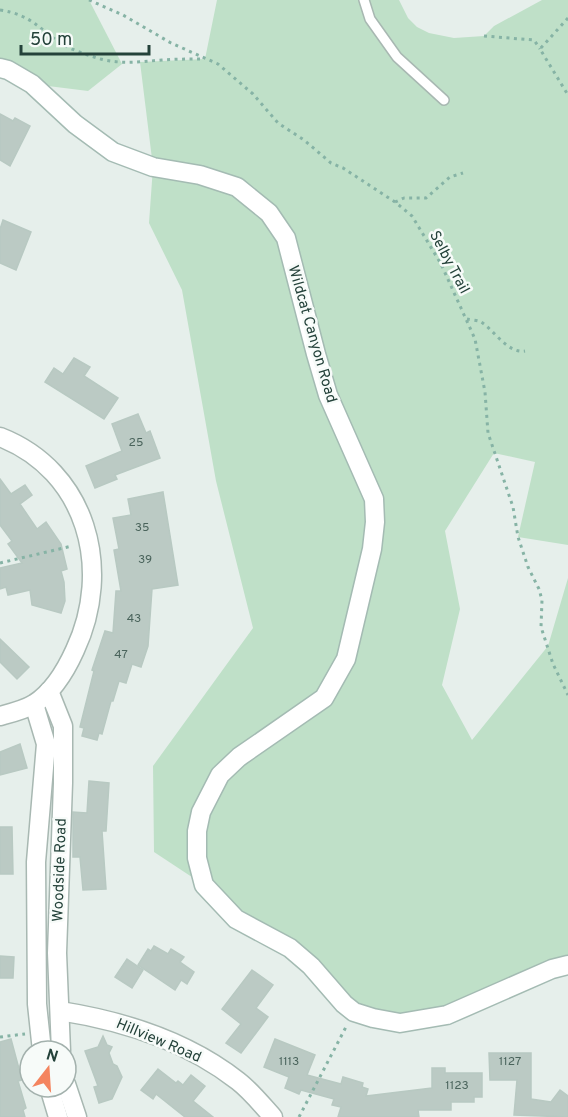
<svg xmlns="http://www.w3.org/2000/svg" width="568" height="1117" font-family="Overpass,sans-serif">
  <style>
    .green { fill: #bfe0c8 }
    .building { fill: #bbcac4; stroke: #b8c9c2; stroke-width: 1.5 }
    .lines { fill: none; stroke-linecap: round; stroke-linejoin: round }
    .lane-casing { stroke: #a8b8b2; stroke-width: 12 }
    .street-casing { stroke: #a8b8b2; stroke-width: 21 }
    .secondary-casing { stroke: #a4bbb3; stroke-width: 21 }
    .path { stroke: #86b3a5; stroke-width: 3; stroke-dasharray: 3 4.5; stroke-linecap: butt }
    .lane { stroke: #fff; stroke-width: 9 }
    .street { stroke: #fff; stroke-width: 18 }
    .secondary { stroke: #fff; stroke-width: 18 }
    .labels { text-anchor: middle; stroke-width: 5; stroke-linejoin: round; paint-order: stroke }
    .number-label { font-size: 12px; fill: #4a645c }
    .street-label { font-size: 15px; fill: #24423a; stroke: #f7fbf9 }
  </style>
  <rect width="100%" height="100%" fill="#e6efeb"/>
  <g class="green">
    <path d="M0,0h89l33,64 -34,27 -56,-7 -32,-16z"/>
    <path d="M217,0h182l9,18 9,9 12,6 25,5 30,-2 10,-10 48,-26h26v545l-50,-8 17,-75 -41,-9 -49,78 15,78 -18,76 30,55 76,-94 20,-68v387l-121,50 -74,3 -169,-133 -50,-33 -1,-86 100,-138 -37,-147 -34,-191 -33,-67 4,-56 -13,-105 65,-3z"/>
  </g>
  <g class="building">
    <path d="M0,114l13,7 2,-3 15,8 -20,40 -10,-6z"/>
    <path d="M3,220l28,12 -15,38 -16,-7v-34z"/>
    <path d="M74,358l16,9 -6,9 34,22 -14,21 -59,-37 9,-14 9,6z"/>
    <path d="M138,414l8,19 4,-2 10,27 -45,17 2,4 -22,9 -9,-22 36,-15 -10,-27z"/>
    <path d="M0,479l11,15 14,-9 7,10 -12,9 17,25 9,-7 15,22 6,25 -6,2 3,11 1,19 -4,12 -29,-8 -2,-15 -22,5 -2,-8 -6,2v-21l22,-5 -14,-19 4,-3 -12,-16z"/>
    <path d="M163,492l15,93 -26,4 -4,57 -7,21 -9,-3 -6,19 -7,-2 -6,20h-2l-9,33 -3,-1 -2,7 -15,-4 2,-8 -4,-1 14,-56 -2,-1 13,-39 8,2 3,-42h5l-7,-41 5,-1 -6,-31 18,-3 -3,-16z"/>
    <path d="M0,639l29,28 -12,12 -17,-17z"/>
    <path d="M20,744l7,24 -27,7v-23z"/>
    <path d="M89,781l20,2 -3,48h-4l4,58 -23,1 -3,-33h-7v-45l14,1z"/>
    <path d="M0,827h12l1,47h-13z"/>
    <path d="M154,946l14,8 3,-5 13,8 -4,5 14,10 -7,12 -6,-4 -6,10 -37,-25 10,-16 3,2z"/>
    <path d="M0,956l14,1 -1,21h-13z"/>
    <path d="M127,959l16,11 -11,18 -17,-11z"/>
    <path d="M252,970l21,15 -17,23 12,9 -27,36 -15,-10 15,-19 -19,-15z"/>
    <path d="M103,1036l4,9 5,2 -3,6 4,11 4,2 5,11 -10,22 -13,4 -5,-16 4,-1 -13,-35 13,-4z"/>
    <path d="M11,1039l11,41 -4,1 8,27 -3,2 2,7h-25v-75z"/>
    <path d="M275,1039l40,16 -8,20 34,9 2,-7 20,6 -1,4 6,2 -2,7 66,-8v-20h13v5h37v24h-8v5h-23v8h-33l1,7h-81l3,-10 -9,-2 2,-6 -33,-9 -2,4 -14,-6 4,-11 -25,-10z"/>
    <path d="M489,1053h42v46l20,3 9,-12 8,6v21l-54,-2 3,-35h-27z"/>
    <path d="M158,1069l18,14 2,-2 5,4 8,-10 14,11 -12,15 20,16h-28l-29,-23 -3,5 -12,-9z"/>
  </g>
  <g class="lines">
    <g class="lane-casing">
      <path id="lane" d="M364,0l6,19 27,38 47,43"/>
    </g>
    <g class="street-casing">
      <g id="street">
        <path d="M0,437c87,34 113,132 75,213 -9,20 -22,42 -41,54 -10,6 -23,9 -34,12"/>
        <path d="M49,691l14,35v57l-6,170 4,98"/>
        <path d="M34,704l12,40 -10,118 1,142 5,47"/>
        <path d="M60,1011c64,10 127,30 178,70 13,10 24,24 35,36"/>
        <path d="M66,1084l11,33"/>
        <path d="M49,1087l9,30"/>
      </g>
    </g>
    <g class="secondary-casing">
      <path id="secondary" d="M0,68l8,2 24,14 43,40 38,28 40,15 47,8 37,12 32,26 17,25 30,116 12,41 46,104 1,23 -3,27 -26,110 -22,39 -85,59 -19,18 -19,37 -4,19v27l7,27 32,34 54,29 21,18 33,38 10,8 19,6 27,5 47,-8 105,-46 16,-4"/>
    </g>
    <g class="path">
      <path d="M89,0l34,15 48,28 47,21 35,30 25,29 26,17 27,23 12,5 52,34 17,14 29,48 34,75 10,53 3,41 25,74 5,30 10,30 11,22 3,11 -1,27 12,37 15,31"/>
      <path d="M0,10c33,5 39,20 64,35 9,5 20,9 30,12 23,8 44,5 68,3 14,-1 28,-1 42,-1"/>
      <path d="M568,18l-28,31 28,46"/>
      <path d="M484,36l50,4 6,9"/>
      <path d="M395,202l9,-4h22l24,-21 13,-4"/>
      <path d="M467,319c4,1 10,1 14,3 13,8 27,32 44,29"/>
      <path d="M0,563l72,-17"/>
      <path d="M0,1037l25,-3"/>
      <path d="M299,1117l48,-92"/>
    </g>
    <use href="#lane" class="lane"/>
    <use href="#street" class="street"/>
    <use href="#secondary" class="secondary"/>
  </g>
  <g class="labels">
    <g class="number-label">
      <text x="136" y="446">25</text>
      <text x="142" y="531">35</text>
      <text x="145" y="563">39</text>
      <text x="134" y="622">43</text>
      <text x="121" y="658">47</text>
      <text x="289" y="1065">1113</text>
      <text x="510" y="1065">1127</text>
      <text x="457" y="1089">1123</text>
    </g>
    <g class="street-label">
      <text transform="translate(450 262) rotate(62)" y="5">Selby Trail</text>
      <text transform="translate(313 334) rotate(74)" y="5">Wildcat Canyon Road</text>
      <text transform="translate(59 870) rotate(-88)" y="5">Woodside Road</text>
      <text transform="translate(159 1040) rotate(23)" y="5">Hillview Road</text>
    </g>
  </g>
  <g transform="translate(48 1069) rotate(17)"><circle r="28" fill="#f7fbf9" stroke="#a3b1ad" stroke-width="1.5"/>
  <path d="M0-4.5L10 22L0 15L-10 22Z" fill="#f4845f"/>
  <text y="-9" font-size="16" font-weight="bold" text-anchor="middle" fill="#24423a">N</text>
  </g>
  <path d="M21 45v9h128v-9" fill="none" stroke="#24423a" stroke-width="3"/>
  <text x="30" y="45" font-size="18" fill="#24423a" stroke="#f7fbf9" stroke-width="4.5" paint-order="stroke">50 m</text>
</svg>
